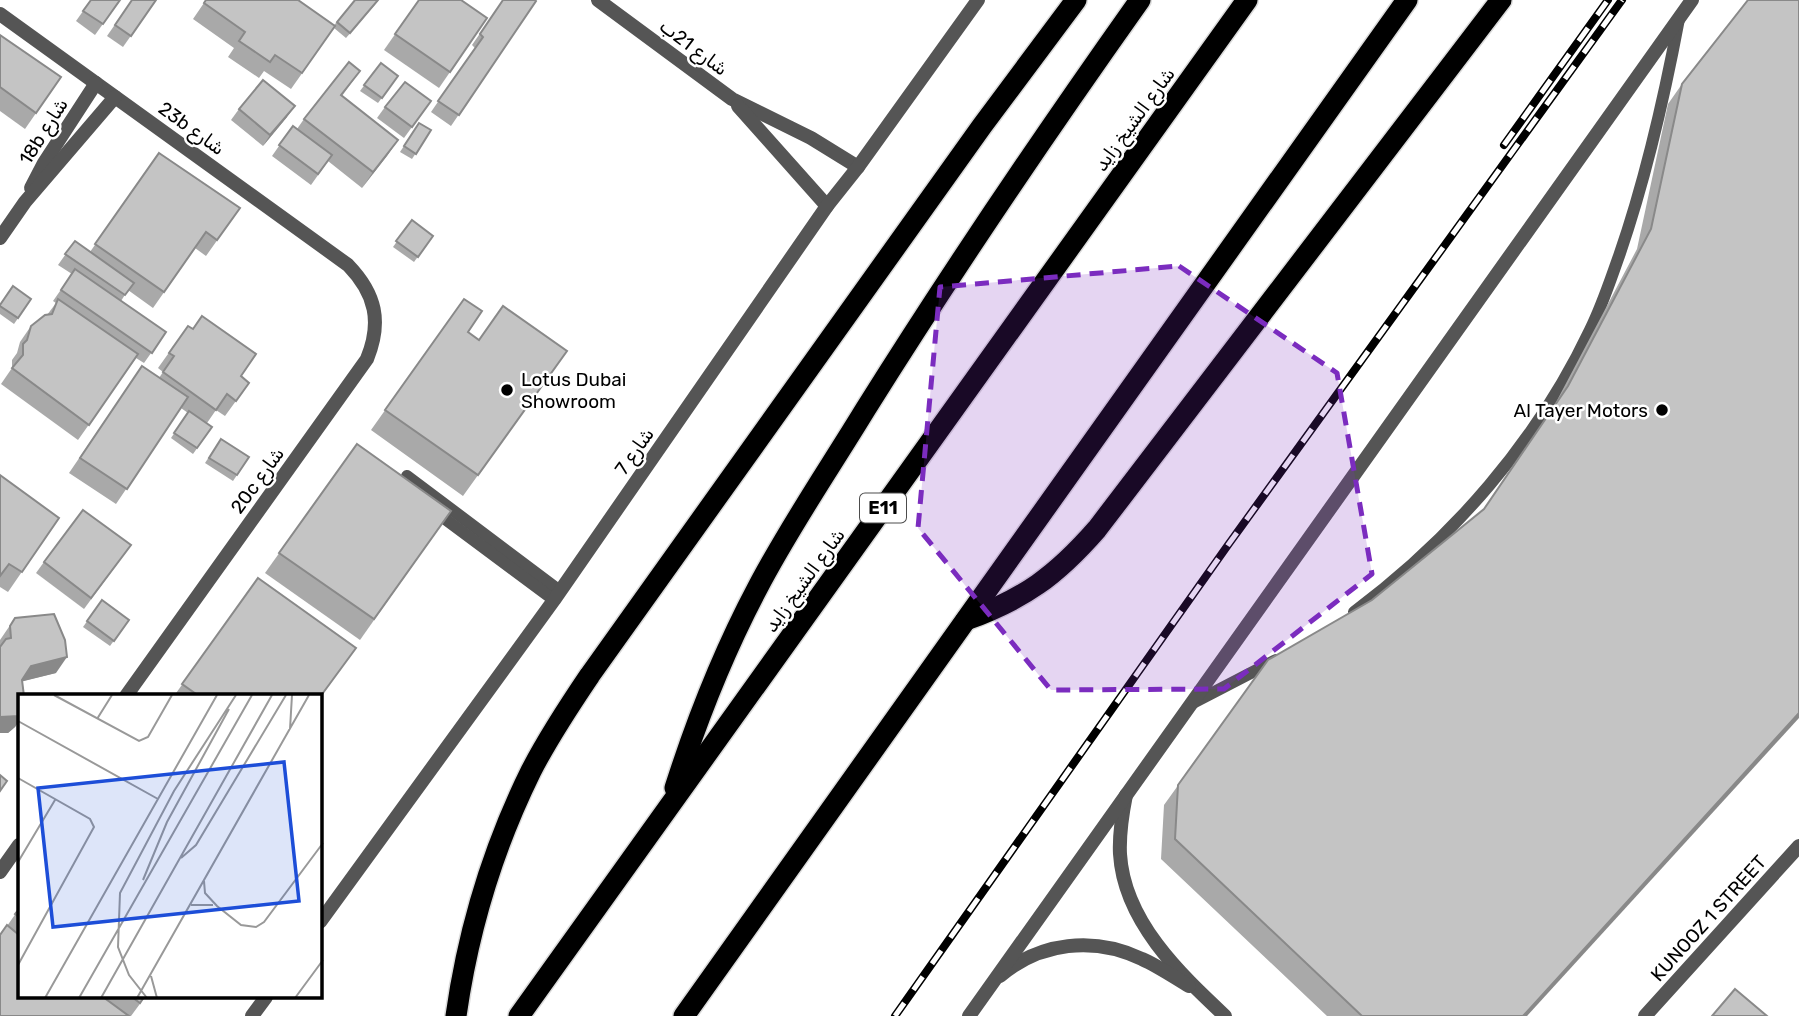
<svg xmlns="http://www.w3.org/2000/svg" width="1799" height="1016" font-family="Rubik,Vazirmatn,sans-serif">
  <style>
    .lines { fill: none; stroke-linecap: round; stroke-linejoin: round }
    .motorway-casing { stroke: #dbdbdb; stroke-width: 24 }
    .service { stroke: #555; stroke-width: 12 }
    .minor { stroke: #555; stroke-width: 14 }
    .tertiary { stroke: #555; stroke-width: 14 }
    .motorway { stroke: #000; stroke-width: 21 }
    .rail-casing { stroke: #000; stroke-width: 8 }
    .rail { stroke: #fff; stroke-width: 5; stroke-dasharray: 16; stroke-linecap: butt }
    .wall { fill: #a9a9a9 }
    .shaded-wall { fill: #898989 }
    .building { fill: #c4c4c4; stroke: #898989; stroke-width: 2 }
    .marked { fill: #7b2cbf; fill-opacity: 0.2; stroke: #7b2cbf; stroke-width: 5; stroke-dasharray: 14 9; stroke-linejoin: round }
    .poi-dot { fill: #000; stroke: #fff; stroke-width: 2.5 }
    .labels { text-anchor: middle; stroke-width: 5; stroke-linejoin: round; paint-order: stroke }
    .shield { fill: #fff; stroke: #4c4c4c; stroke-width: 2 }
    .shield-label { font-size: 18px; font-weight: bold; fill: #000 }
    .street-label { font-size: 19px; fill: #000; stroke: #fff }
    .poi-label { font-size: 19px; fill: #000; stroke: #fff; text-anchor: start }
    .inset-road { fill: none; stroke: #999; stroke-width: 2 }
    .view { fill: #1d4ed8; fill-opacity: 0.15; stroke: #1d4ed8; stroke-width: 3.5 }
    .inset-edge { fill: none; stroke: #000; stroke-width: 3.5 }
  </style>
  <rect width="100%" height="100%" fill="#fff"/>
  <g class="lines">
    <g class="motorway-casing">
      <g id="motorway">
        <path d="M966,620c58,-21 90,-44 131,-91l404,-529"/>
        <path d="M675,788c22,-69 49,-137 83,-201 32,-61 71,-118 107,-177 87,-139 180,-276 275,-410"/>
        <path d="M456,1016c12,-85 37,-168 75,-245 17,-33 38,-65 59,-96l392,-549 94,-126"/>
        <path d="M519,1016l728,-1016"/>
        <path d="M684,1016l723,-1016"/>
      </g>
    </g>
    <g class="service">
      <path d="M407,476l153,115"/>
      <path d="M433,510l121,90"/>
      <path d="M1354,612c99,-74 183,-170 236,-282 12,-24 20,-49 29,-74 27,-78 45,-157 60,-237"/>
      <path d="M1193,703l83,-43"/>
    </g>
    <g class="minor">
      <path d="M598,0l134,99 79,39 47,29"/>
      <path d="M0,14l348,251c28,29 34,57 19,94l-241,337"/>
      <path d="M738,106l89,100"/>
      <path d="M31,188l13,-25 52,-80"/>
      <path d="M0,238l25,-36 90,-105"/>
      <path d="M1126,795c-4,20 -7,39 -6,59 4,67 59,119 105,162"/>
      <path d="M0,872l19,-27"/>
      <path d="M320,922l234,-322 273,-394 31,-39 120,-167"/>
      <path d="M1000,976c40,-34 94,-40 142,-17 16,7 32,18 47,27"/>
      <path d="M252,1016l14,-19"/>
      <path d="M1645,1016l154,-170"/>
    </g>
    <path class="tertiary" d="M969,1016l723,-1016"/>
    <use href="#motorway" class="motorway"/>
    <g class="rail-casing">
      <g id="rail">
        <path d="M1504,145l104,-145"/>
        <path d="M895,1016l333,-471 394,-545"/>
      </g>
    </g>
    <use href="#rail" class="rail"/>
  </g>
  <g class="wall">
    <path d="M91,0h29l-25,35 -19,-14z"/>
    <path d="M132,0h24l-33,47 -16,-11z"/>
    <path d="M206,0l128,25 3,-3 42,-22 -33,38 -12,-10 -43,61 -27,-18 -5,7 -31,-21 6,-9 -41,-29z"/>
    <path d="M419,0l68,18 -48,70 -55,-38z"/>
    <path d="M503,0l33,1 -85,125 -20,-14 44,-64 -3,-3z"/>
    <path d="M0,35l61,42 -36,52 -25,-18z"/>
    <path d="M381,63l17,13 -20,27 -18,-12z"/>
    <path d="M360,71l-18,25 56,44 -36,48 -34,-27 -17,24 -39,-29 21,-30 4,3 7,-10z"/>
    <path d="M1682,84l-155,932h-200l-166,-157 3,-54 104,-145 104,-60 111,-90 71,-104 83,-157 31,-145z"/>
    <path d="M431,101l-27,37 -27,-20 8,-11z"/>
    <path d="M239,109l48,8 -24,29 -32,-26z"/>
    <path d="M419,123l12,7 -19,29 -12,-7z"/>
    <path d="M159,153l81,55 -34,48 -11,-8 -42,60 -25,-18 -7,11 45,31 -22,31 -8,-5 -58,82 -77,-56 11,-16v-8l5,-7 3,-11 11,-16 16,-11 9,-12 -3,-2 19,-27 -14,-9 17,-24 15,11z"/>
    <path d="M412,220l21,16 -19,26 -21,-15z"/>
    <path d="M31,299l-17,25 -14,-10v-9z"/>
    <path d="M464,299l4,33 11,8 88,11 -104,145 -92,-66z"/>
    <path d="M188,326l53,50 8,7 -24,33 -9,-6 -9,13 5,4 -19,27 -22,-16 17,-25 -7,-5 -65,96 -47,-31 73,-107 17,12 4,-6 -5,-4z"/>
    <path d="M221,439l28,18 -16,24 -28,-18z"/>
    <path d="M357,444l94,67 -91,129 -95,-67z"/>
    <path d="M0,475l59,43 -51,74 -8,-5z"/>
    <path d="M123,556l-39,53 -48,-36 8,-11z"/>
    <path d="M258,578l62,118h-146z"/>
    <path d="M102,600l27,20 -19,26 -27,-19z"/>
    <path d="M15,618l41,55 -33,8 -4,15v25l-4,6 -7,6h-8v-93z"/>
    <path d="M19,909v88h126l-14,19h-131l7,-90z"/>
  </g>
  <g class="shaded-wall">
    <path d="M295,106l-8,11 -24,29 7,-11z"/>
    <path d="M398,140l-11,16 -25,32 11,-16z"/>
    <path d="M67,657l-11,16 -36,9 11,-16z"/>
    <path d="M1799,713v5l-272,298h-4z"/>
    <path d="M19,716v5l-4,6 -7,6h-8v-16z"/>
  </g>
  <g class="building">
    <path d="M91,0h29l-17,24 -20,-13z"/>
    <path d="M132,0h24l-25,36 -16,-11z"/>
    <path d="M206,0h92l37,26 -33,47 -27,-18 -5,7 -31,-21 6,-9 -41,-29z"/>
    <path d="M355,0h23l-28,33 -13,-11z"/>
    <path d="M419,0h42l26,18 -37,54 -55,-38z"/>
    <path d="M503,0h32l1,1 -77,114 -21,-14 45,-64 -3,-3z"/>
    <path d="M1748,0h51v713l-276,303h-161l-187,-177 3,-54 90,-125 104,-60 112,-91 84,-123 83,-157 31,-145z"/>
    <path d="M0,35l61,42 -25,36 -36,-26z"/>
    <path d="M349,62l11,9 -19,24 57,45 -25,32 -69,-53z"/>
    <path d="M381,63l17,13 -16,22 -18,-13z"/>
    <path d="M263,80l32,26 -25,29 -31,-26z"/>
    <path d="M405,82l26,19 -19,26 -27,-20z"/>
    <path d="M419,123l12,7 -15,24 -12,-8z"/>
    <path d="M293,126l39,29 -14,19 -39,-29z"/>
    <path d="M159,153l81,55 -23,32 -11,-8 -42,60 -69,-48z"/>
    <path d="M412,220l21,16 -15,21 -22,-16z"/>
    <path d="M75,241l59,42 -9,12 -60,-41z"/>
    <path d="M75,269l91,63 -14,21 -91,-63z"/>
    <path d="M13,286l18,13 -13,19 -18,-12v-1z"/>
    <path d="M58,299l80,55 -49,71 -77,-57 11,-13v-11l4,-4 4,-14 14,-11 7,-1z"/>
    <path d="M464,299l18,12 -14,21 11,8 24,-34 64,45 -89,124 -93,-65z"/>
    <path d="M202,316l54,38 -15,22 8,7 -13,18 -9,-7 -11,16 -53,-38 11,-16 -5,-3 19,-27 5,3z"/>
    <path d="M142,366l46,31 -61,92 -47,-31z"/>
    <path d="M189,411l23,16 -15,21 -23,-15z"/>
    <path d="M221,439l28,18 -12,18 -28,-17z"/>
    <path d="M357,444l94,67 -77,108 -95,-66z"/>
    <path d="M0,475l59,43 -37,54 -13,-8 -9,12z"/>
    <path d="M83,510l48,35 -40,53 -47,-36z"/>
    <path d="M258,578l98,70 -36,49v-1h-121l-17,-12z"/>
    <path d="M102,600l27,20 -15,21 -27,-20z"/>
    <path d="M54,614l11,26 2,17 -36,9 -9,14 2,16h-5v20l-19,1v-70l6,-8 5,-1 -1,-12 5,-8z"/>
    <path d="M0,775l7,6 -7,10z"/>
    <path d="M19,909v8l-4,-3z"/>
    <path d="M7,925l12,10v62h84l26,19h-129v-81z"/>
    <path d="M1735,989l32,27h-55z"/>
    <path d="M132,997h12l-4,6z"/>
  </g>
  <path class="marked" d="M1179,266l158,107 35,201 -148,115 -173,1 -133,-162 22,-241z"/>
  <g class="poi-dot">
    <circle cx="507" cy="390" r="7"/>
    <circle cx="1662" cy="410" r="7"/>
  </g>
  <g class="labels">
    <rect class="shield" x="860" y="493.5" width="46" height="29" rx="5"/>
    <g class="shield-label">
      <text x="883" y="514">E11</text>
    </g>
    <g class="street-label">
      <text transform="translate(694 47) rotate(37)" y="7">شارع 21ب</text>
      <text transform="translate(1134 119) rotate(-54)" y="7">شارع الشيخ زايد</text>
      <text transform="translate(192 128) rotate(36)" y="7">23b شارع</text>
      <text transform="translate(43 131) rotate(-58)" y="7">18b شارع</text>
      <text transform="translate(634 451) rotate(-55)" y="7">شارع 7</text>
      <text transform="translate(257 480) rotate(-54)" y="7">20c شارع</text>
      <text transform="translate(804 580) rotate(-54)" y="7">شارع الشيخ زايد</text>
      <text transform="translate(1708 918) rotate(-48)" y="7">KUNOOZ 1 STREET</text>
    </g>
    <g class="poi-label">
      <text x="521" y="386">Lotus Dubai<tspan x="521" dy="22">Showroom</tspan></text>
      <text x="1648" y="417" text-anchor="end">Al Tayer Motors</text>
    </g>
  </g>
  <g transform="translate(18 694)">
    <rect width="304" height="304" fill="#fff"/>
    <path class="inset-road" d="M36,1l85,46 9,-4 24,-42M79,25l15,-24M0,27l140,78M272,35l2,-34M0,84l72,41 4,8 -76,138M163,164l15,-13 90,-150M0,168l37,-62M125,186l24,-58 62,-113M186,187l1,12 12,13 24,19 15,2 8,-5 59,-79M173,211h22M133,282l6,22M27,304l172,-303M61,304l173,-303M83,304l171,-303M119,304l172,-303M129,304l-18,-23 -11,-28 2,-54 54,-102 62,-96M277,304l28,-38"/>
    <path class="view" d="M266,68l15,139 -246,26 -15,-139z"/>
    <rect width="304" height="304" class="inset-edge"/>
  </g>
</svg>
